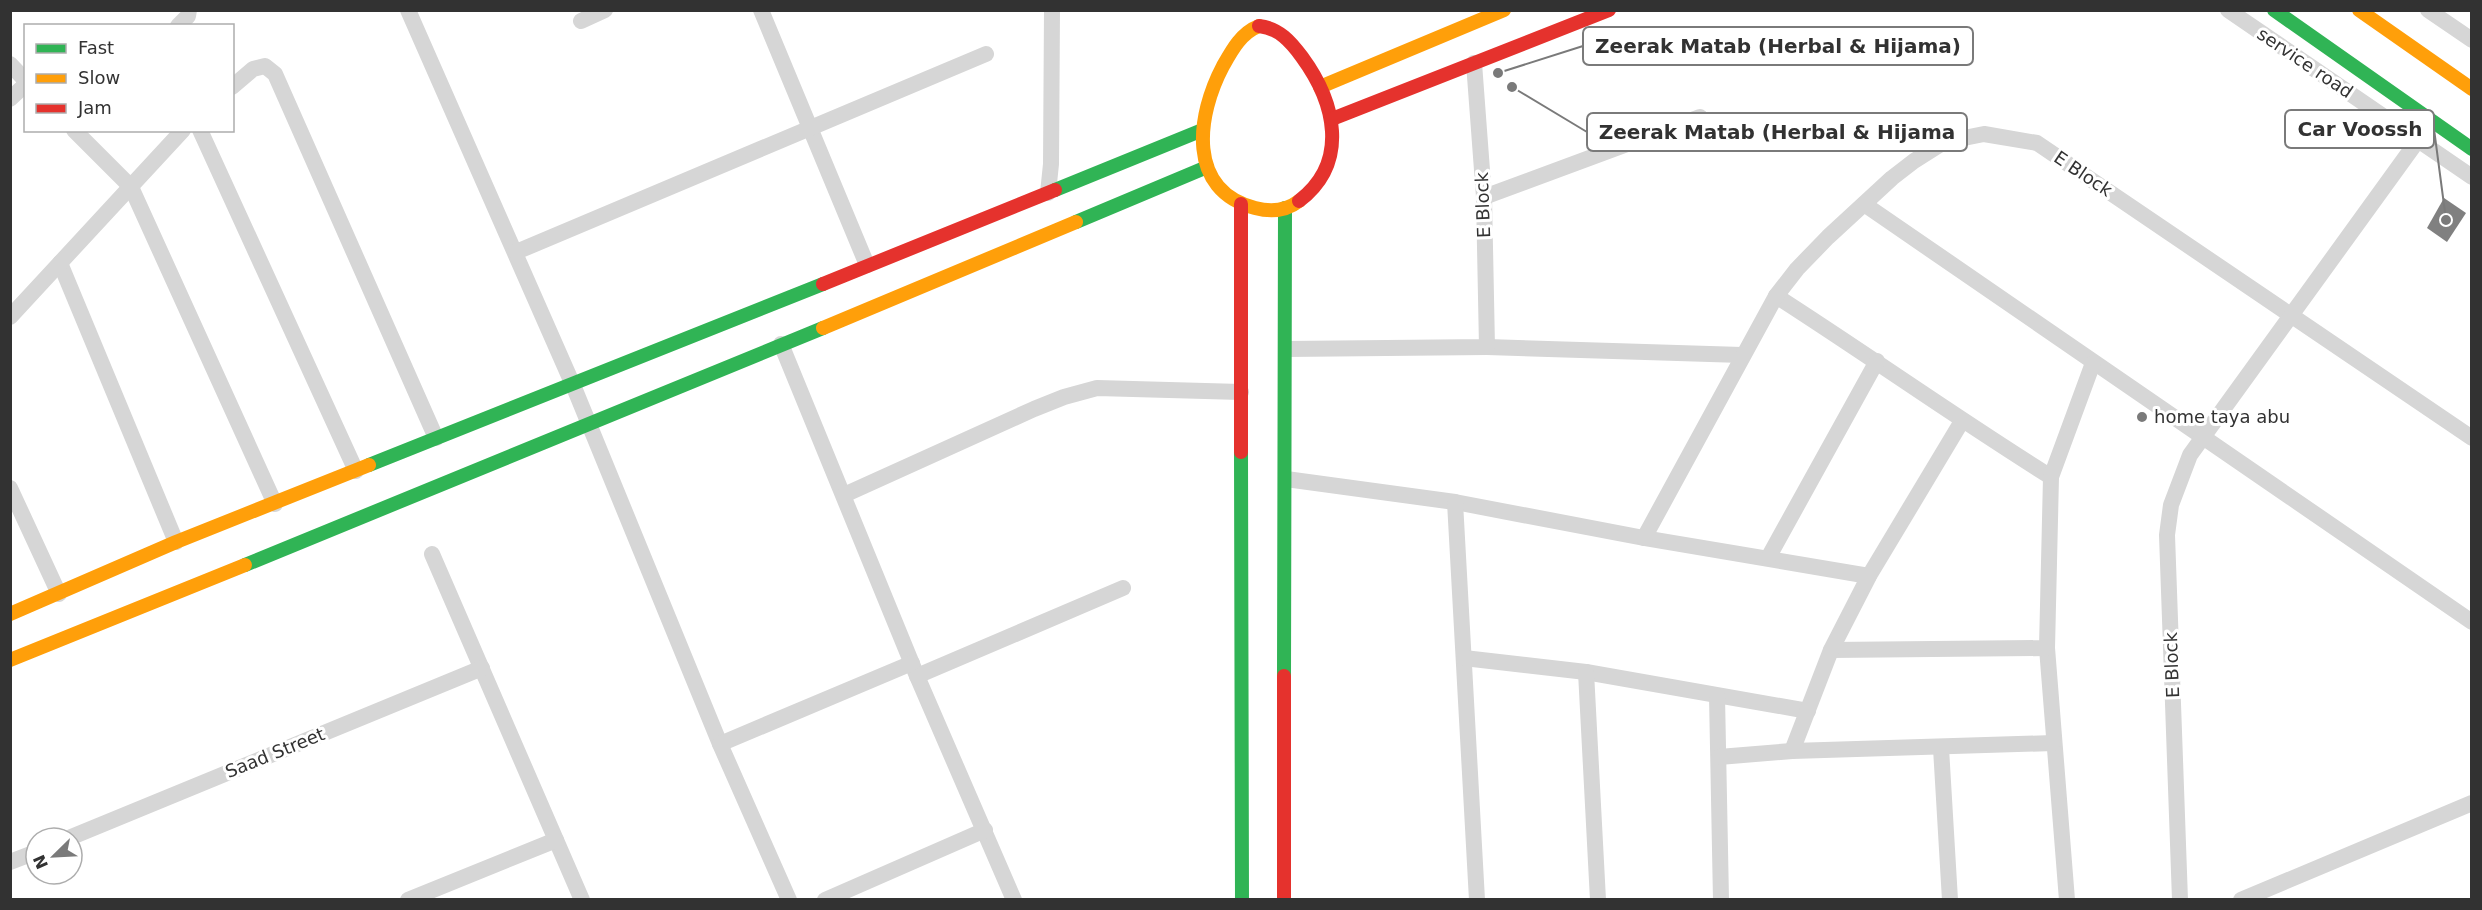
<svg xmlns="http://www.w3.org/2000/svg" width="2482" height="910" font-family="'DejaVu Sans',sans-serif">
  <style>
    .building { fill: #808080 }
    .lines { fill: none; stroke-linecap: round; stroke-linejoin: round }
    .street { stroke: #d6d6d6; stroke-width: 16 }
    .fast { stroke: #30b455; stroke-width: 14 }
    .slow { stroke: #ff9f0a; stroke-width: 14 }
    .jam { stroke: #e5322d; stroke-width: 14 }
    .poi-dot { fill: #7a7a7a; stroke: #fff; stroke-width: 2 }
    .labels { text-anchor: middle; stroke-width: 6; stroke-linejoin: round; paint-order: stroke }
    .street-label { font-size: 18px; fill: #323232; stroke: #fff }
    .poi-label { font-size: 18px; fill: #323232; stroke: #fff; text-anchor: start }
    .leader { fill: none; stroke: #7a7a7a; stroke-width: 2 }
    .callout-dot { fill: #7a7a7a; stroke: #fff; stroke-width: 2 }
    .callout { fill: #fff; stroke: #7a7a7a; stroke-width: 2 }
    .callout-label { font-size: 20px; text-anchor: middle; font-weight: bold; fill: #323232 }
  </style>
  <rect width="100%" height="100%" fill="#fff"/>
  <path class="building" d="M2444,198l22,15 -19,29 -20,-14z"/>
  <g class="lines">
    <g class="street">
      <path d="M408,10l165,375 147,359 69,156"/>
      <path d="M761,10l106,255"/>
      <path d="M2228,10l244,167"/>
      <path d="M2428,10l44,30"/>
      <path d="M581,21l24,-11"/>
      <path d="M178,26l10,-10 1,-6"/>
      <path d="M10,64l16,17"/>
      <path d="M232,87l21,-18 12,-3 10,8 161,364"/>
      <path d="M10,99l16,-15"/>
      <path d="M74,130l57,57 144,317"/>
      <path d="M200,130l156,341"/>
      <path d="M1048,193l3,-29 1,-154"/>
      <path d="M1484,197l216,-80"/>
      <path d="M1864,204l608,418"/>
      <path d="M516,252l470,-198"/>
      <path d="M60,263l116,279"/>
      <path d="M1776,296c92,59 182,123 275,181"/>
      <path d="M10,317l173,-187"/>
      <path d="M781,344l136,332 97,224"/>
      <path d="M1487,347l255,8"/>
      <path d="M1286,349l201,-2 -3,-150 -10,-134"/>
      <path d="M1286,479l169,23 189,36 225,38"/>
      <path d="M10,488l49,106"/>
      <path d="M844,495l190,-86 30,-12 33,-9 144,4"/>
      <path d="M1455,502l22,398"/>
      <path d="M1644,538l132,-242 21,-27 31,-32 64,-59 22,-17 30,-19 40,-8 53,9 435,295"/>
      <path d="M432,554l150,346"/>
      <path d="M1768,558l109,-197"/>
      <path d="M2047,648l20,252"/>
      <path d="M1831,650l216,-2 4,-171 42,-114"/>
      <path d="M1464,658l122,14 222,39"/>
      <path d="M1586,672l12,228"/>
      <path d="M917,676l206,-88"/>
      <path d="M1717,696l4,204"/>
      <path d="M720,744l192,-81"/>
      <path d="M1941,748l9,152"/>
      <path d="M1792,751l39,-101 38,-74 93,-155"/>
      <path d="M1719,757l73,-6 261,-8"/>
      <path d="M69,838l413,-170"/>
      <path d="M10,862l26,-10"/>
      <path d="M408,900l148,-60"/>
      <path d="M825,900l160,-70"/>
      <path d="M2180,900l-13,-365 4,-30 19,-50 228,-315"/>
      <path d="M2241,900l231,-97"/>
    </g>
    <g class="fast">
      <path d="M2274,10l198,139"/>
      <path d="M1055,190l145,-59"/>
      <path d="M1076,222l131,-55"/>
      <path d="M1241,452l1,448"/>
      <path d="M369,465l454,-181"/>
      <path d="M245,565l578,-237"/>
      <path d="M1284,676l1,-468"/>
    </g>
    <g class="slow">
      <path d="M2359,10l113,79"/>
      <path d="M1259,26c-18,7 -27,24 -36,40 -26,49 -37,124 32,142 15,4 31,3 44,-7"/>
      <path d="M1320,87l184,-77"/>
      <path d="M823,328l253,-106"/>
      <path d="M10,614l166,-72 193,-77"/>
      <path d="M10,660l235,-95"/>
    </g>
    <g class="jam">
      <path d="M1259,26c20,2 32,16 43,31 33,45 48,105 -3,144"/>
      <path d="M1332,119l277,-109"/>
      <path d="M1241,204v248"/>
      <path d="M823,284l232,-94"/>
      <path d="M1284,900v-224"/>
    </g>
  </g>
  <circle class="poi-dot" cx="2142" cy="417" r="6"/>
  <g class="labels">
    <g class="street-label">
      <text transform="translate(2305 63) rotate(34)" y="6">service road</text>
      <text transform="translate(2083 174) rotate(34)" y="6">E Block</text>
      <text transform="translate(1483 205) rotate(-92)" y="6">E Block</text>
      <text transform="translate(2172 665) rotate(-92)" y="6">E Block</text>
      <text transform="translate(275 753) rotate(-22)" y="6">Saad Street</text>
    </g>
    <g class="poi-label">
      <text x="2154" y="423">home taya abu</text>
    </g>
  </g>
  <path class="leader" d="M1498 73L1583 46M2446 220L2434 129M1512 87L1587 132"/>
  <g class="callout-dot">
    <circle cx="1498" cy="73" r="6"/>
    <circle cx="2446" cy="220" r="6"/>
    <circle cx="1512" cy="87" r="6"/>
  </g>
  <g class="callout">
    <rect x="1583" y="27" width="390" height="38" rx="6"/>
    <rect x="2285" y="110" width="149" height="38" rx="6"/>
    <rect x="1587" y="113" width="380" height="38" rx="6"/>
  </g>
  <g class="callout-label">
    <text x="1778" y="53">Zeerak Matab (Herbal &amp; Hijama)</text>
    <text x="2360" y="136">Car Voossh</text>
    <text x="1777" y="139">Zeerak Matab (Herbal &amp; Hijama</text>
  </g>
  <rect width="2482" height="910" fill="none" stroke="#323232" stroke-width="24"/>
  <rect x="24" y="24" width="210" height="108" fill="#ffffff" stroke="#adadad" stroke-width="1.5"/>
  <rect x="36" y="44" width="30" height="9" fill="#30b455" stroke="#adadad" stroke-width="1.5"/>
  <text x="78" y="54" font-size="18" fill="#323232">Fast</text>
  <rect x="36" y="74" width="30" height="9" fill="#ff9f0a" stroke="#adadad" stroke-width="1.5"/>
  <text x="78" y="84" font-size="18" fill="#323232">Slow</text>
  <rect x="36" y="104" width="30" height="9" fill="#e5322d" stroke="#adadad" stroke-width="1.5"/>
  <text x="78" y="114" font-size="18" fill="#323232">Jam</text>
  <g transform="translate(54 856) rotate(246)"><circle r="28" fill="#ffffff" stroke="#adadad" stroke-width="1.5"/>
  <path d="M0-4.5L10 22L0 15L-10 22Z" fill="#7a7a7a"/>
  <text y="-9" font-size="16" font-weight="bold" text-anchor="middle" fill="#323232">N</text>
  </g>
</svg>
